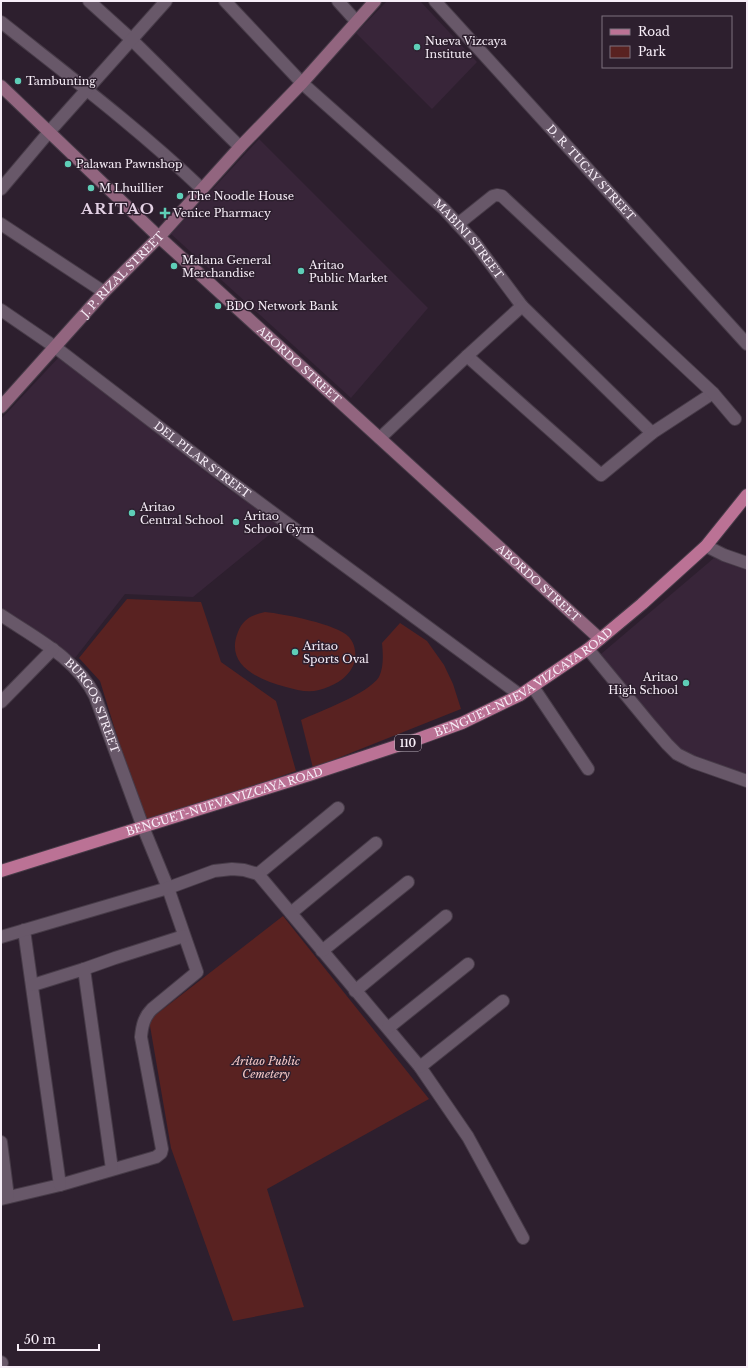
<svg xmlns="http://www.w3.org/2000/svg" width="748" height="1368" font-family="'Libre Baskerville',serif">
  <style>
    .built { fill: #382539 }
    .green { fill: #592221 }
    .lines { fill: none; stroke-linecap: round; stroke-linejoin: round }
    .street-casing { stroke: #473b48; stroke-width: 14 }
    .secondary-casing { stroke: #473b48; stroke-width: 14 }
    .primary-casing { stroke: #473b48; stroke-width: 14 }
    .street { stroke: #685869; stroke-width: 12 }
    .secondary { stroke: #92657f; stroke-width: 12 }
    .primary { stroke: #bb7295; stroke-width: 12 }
    .poi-dot { fill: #5eceb7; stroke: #2d1f2e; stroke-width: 1.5 }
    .labels { text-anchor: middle; stroke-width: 3; stroke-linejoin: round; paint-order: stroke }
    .shield { fill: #2d1f2e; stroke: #bab0bb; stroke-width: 1 }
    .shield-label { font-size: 10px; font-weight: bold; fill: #f7eef8 }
    .poi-label { font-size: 11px; fill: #f7eef8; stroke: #2d1f2e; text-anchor: start }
    .street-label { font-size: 11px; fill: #f7eef8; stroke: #2d1f2e }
    .park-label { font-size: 11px; font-style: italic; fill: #f8cbc8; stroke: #2d1f2e }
    .district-label { font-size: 15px; font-weight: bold; letter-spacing: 1px; fill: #e3d1e4; stroke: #2d1f2e }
  </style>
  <rect width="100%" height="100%" fill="#2d1f2e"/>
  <g class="built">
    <path d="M387,1h33l57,61 -45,47 -76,-76z"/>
    <path d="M259,139l169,169 -77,90 -180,-164z"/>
    <path d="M60,356l165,131 21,13 34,26 -87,71 -68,-3 -50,64 -74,-48v-191z"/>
    <path d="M714,558l33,12v205l-64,-19 -82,-102z"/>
  </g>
  <g class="green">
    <path d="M127,599l74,3 20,60 55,39 20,70 -152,53 -44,-143 -21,-23z"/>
    <path d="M265,612c19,2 72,12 84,25 7,8 8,20 4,29 -7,14 -20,20 -34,24 -11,3 -22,0 -33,-3 -26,-7 -62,-21 -48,-55 5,-13 14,-17 27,-20z"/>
    <path d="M400,623l27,18 17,24 9,19 8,25 -148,59 -12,-48c19,-9 67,-26 78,-43 5,-10 4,-24 3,-34z"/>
    <path d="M283,916l146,183 -162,90 37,118 -71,14 -62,-173 -22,-128z"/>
  </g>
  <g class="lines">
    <g class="street-casing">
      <g id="street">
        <path d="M89,1l42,38 109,108"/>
        <path id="s1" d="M225,1l77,82 142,126 31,34 47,63 130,127 61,-40"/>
        <path d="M338,1l18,20"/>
        <path id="s2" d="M435,1l312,343"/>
        <path d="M1,22c68,54 138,107 201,167"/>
        <path d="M1,189l48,-57 117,-131"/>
        <path d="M1,224l103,68"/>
        <path d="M458,224l35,-28 4,-1 5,1 211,197 22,26"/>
        <path id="s3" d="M1,310l54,37 164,126 301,222"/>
        <path d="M467,356l134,119 51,-42"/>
        <path d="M380,438l87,-82 55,-50"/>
        <path d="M706,546l18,9 23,8"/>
        <path id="s4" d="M1,615c34,23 75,43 94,81l48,131 25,61 29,84 -45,37c-8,8 -10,17 -11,28l21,112 -1,4 -5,4 -96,28 -59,14"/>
        <path d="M588,649l61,74 18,21 10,10 16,8 54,19"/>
        <path d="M533,687l55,82"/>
        <path d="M1,702l52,-53"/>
        <path d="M258,874l80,-66"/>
        <path d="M291,913l85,-70"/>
        <path d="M24,930l36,255"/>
        <path d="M1,937l167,-49 46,-17 18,-2 12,1 14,4 162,193 48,70 55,101"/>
        <path d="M322,951l86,-69"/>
        <path d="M84,969l31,-11 69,-22"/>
        <path d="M33,985l51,-16 28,200"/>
        <path d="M355,991l91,-75"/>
        <path d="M388,1028l80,-64"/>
        <path d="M420,1067l83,-66"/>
        <path d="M1,1142l7,55"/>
        <path d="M1,1362l1,1"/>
      </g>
    </g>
    <g class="secondary-casing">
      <g id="secondary">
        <path id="s5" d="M1,86l158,151 441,402"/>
        <path id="s6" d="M1,407l103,-115 55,-55 81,-90 62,-64 73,-82"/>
      </g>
    </g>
    <g class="primary-casing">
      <g id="primary">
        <path id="s7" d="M1,871l308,-96 109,-36 44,-16 58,-28 68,-46 54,-45 64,-58 41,-51"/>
      </g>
    </g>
    <use href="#street" class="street"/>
    <use href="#secondary" class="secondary"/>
    <use href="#primary" class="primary"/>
  </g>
  <g class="poi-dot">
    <circle cx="417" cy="47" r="4"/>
    <circle cx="18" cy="81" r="4"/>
    <circle cx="68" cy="164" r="4"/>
    <circle cx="91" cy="188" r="4"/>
    <circle cx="180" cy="196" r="4"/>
    <path d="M163 207h4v4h4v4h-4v4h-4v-4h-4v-4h4z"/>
    <circle cx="174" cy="266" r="4"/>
    <circle cx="301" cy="271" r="4"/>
    <circle cx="218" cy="306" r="4"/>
    <circle cx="132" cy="513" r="4"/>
    <circle cx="236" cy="522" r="4"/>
    <circle cx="295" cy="652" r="4"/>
    <circle cx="686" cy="683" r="4"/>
  </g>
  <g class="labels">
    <rect class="shield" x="395" y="735" width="26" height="16" rx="3"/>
    <g class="shield-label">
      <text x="408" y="747">110</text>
    </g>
    <g class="poi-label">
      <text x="425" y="45">Nueva Vizcaya<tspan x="425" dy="13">Institute</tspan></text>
      <text x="26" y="85">Tambunting</text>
      <text x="76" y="168">Palawan Pawnshop</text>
      <text x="99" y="192">M Lhuillier</text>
      <text x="188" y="200">The Noodle House</text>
      <text x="173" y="217">Venice Pharmacy</text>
      <text x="182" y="264">Malana General<tspan x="182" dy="13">Merchandise</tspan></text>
      <text x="309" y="269">Aritao<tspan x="309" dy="13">Public Market</tspan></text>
      <text x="226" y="310">BDO Network Bank</text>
      <text x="140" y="511">Aritao<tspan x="140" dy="13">Central School</tspan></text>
      <text x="244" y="520">Aritao<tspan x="244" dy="13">School Gym</tspan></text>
      <text x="303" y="650">Aritao<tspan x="303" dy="13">Sports Oval</tspan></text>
      <text x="678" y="681" text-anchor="end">Aritao<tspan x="678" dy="13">High School</tspan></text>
    </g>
    <g class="street-label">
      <text dy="4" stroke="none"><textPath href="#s2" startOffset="232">D. R. TUCAY STREET</textPath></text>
      <text dy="4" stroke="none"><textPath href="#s1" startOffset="341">MABINI STREET</textPath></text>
      <text dy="4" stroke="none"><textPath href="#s6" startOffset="180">J. P. RIZAL STREET</textPath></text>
      <text dy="4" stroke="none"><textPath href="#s5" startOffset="408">ABORDO STREET</textPath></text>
      <text dy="4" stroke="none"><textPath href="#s3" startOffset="251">DEL PILAR STREET</textPath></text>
      <text dy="4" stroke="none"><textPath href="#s5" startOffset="732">ABORDO STREET</textPath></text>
      <text dy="4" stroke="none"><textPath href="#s7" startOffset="558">BENGUET-NUEVA VIZCAYA ROAD</textPath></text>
      <text dy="4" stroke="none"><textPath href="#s4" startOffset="133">BURGOS STREET</textPath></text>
      <text dy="4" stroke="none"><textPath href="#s7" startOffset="234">BENGUET-NUEVA VIZCAYA ROAD</textPath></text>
    </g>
    <g class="park-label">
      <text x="266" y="1065">Aritao Public<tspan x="266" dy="13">Cemetery</tspan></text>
    </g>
    <g class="district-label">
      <text x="118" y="214">ARITAO</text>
    </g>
  </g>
  <rect width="748" height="1368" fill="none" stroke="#f7eef8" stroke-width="4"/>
  <rect x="602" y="16" width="130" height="52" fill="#2d1f2e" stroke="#7e727f"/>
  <rect x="610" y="29" width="20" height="6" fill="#bb7295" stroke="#7e727f"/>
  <text x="638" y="36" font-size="12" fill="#f7eef8">Road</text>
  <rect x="610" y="46" width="20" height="12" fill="#592221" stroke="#7e727f"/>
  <text x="638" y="56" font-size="12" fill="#f7eef8">Park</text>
  <path d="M18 1344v6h81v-6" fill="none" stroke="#f7eef8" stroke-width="2"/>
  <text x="24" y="1344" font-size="12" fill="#f7eef8" stroke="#2d1f2e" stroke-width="3" paint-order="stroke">50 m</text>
</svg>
